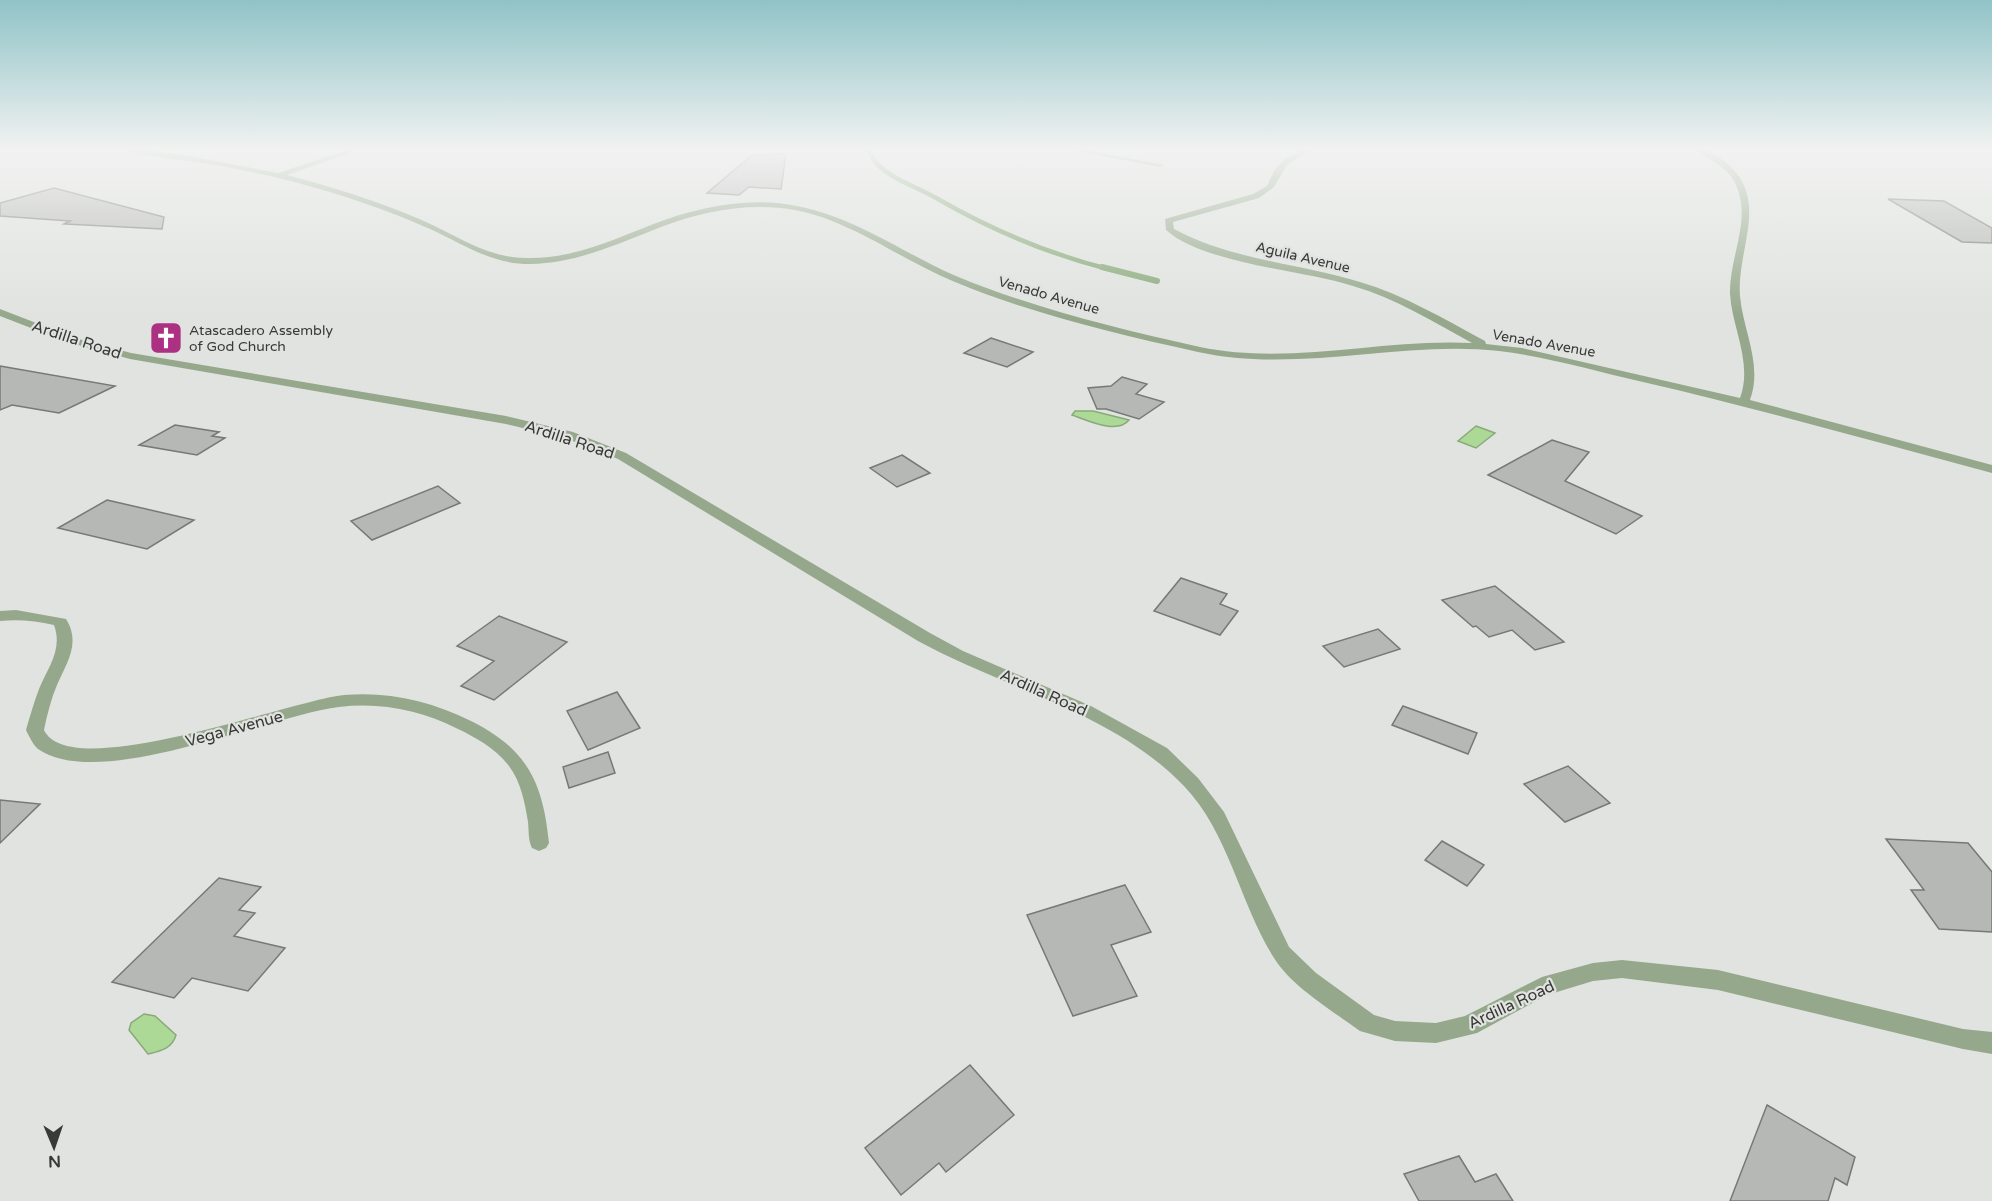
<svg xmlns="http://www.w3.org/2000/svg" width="1992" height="1201" font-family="'Varela Round',sans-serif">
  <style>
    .water { fill: #add996; stroke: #8aa97a; stroke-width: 1.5 }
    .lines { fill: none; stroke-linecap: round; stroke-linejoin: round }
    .stream-far1 { stroke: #8aa97a; stroke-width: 4.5 }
    .stream { stroke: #8aa97a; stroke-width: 6 }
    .building { fill: #b6b8b5; stroke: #777976; stroke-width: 1.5 }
    .minor { fill: #95a88b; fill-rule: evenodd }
    .tertiary { fill: #95a88b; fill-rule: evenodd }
    .labels { text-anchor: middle; stroke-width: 4.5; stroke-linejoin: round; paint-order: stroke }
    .far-street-label { font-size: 14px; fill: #383938; stroke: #e0e3df }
    .far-poi-label { font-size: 14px; fill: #383938; stroke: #e0e3df; text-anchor: start }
    .street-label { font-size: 16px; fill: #383938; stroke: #e0e3df }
  </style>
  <rect width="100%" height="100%" fill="#e0e3df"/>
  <g class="water">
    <path d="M1075,411h18l36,9c-12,15 -42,0 -57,-5z"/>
    <path d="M1476,426l19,7 -19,15 -18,-7z"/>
    <path d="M144,1014l11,2 21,19c-4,14 -16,16 -28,19l-19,-24 2,-7z"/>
  </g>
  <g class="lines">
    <path class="stream-far1" d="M868,149c3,5 6,12 10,16 17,16 40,22 60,34 52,30 111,55 170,70"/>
    <path class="stream" d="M1102,267l55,14"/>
  </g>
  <g class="building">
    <path d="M786,154l-5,35 -32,-2 -10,8 -32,-2 45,-38z"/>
    <path d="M54,188l110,29 -2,12 -98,-5 6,-3 -70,-5v-13z"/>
    <path d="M1888,199l56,2 48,27v15l-30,-1z"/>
    <path d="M991,338l42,14 -26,15 -43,-14z"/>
    <path d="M0,366l115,20 -56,27 -47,-8 -12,5z"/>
    <path d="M1122,377l25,7 -11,10 28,8 -25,17 -33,-10h-9l-9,-21 23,-2z"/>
    <path d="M175,425l44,7 -7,4 13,2 -28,17 -58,-10z"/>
    <path d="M1552,440l37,12 -24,29 77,35 -26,18 -128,-59z"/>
    <path d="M902,455l28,18 -33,14 -27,-19z"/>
    <path d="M438,486l22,17 -88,37 -21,-19z"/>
    <path d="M107,500l87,20 -47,29 -89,-21z"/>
    <path d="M1181,578l46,16 -7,10 18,7 -18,24 -66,-24z"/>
    <path d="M1495,586l69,56 -29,8 -23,-20 -23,7 -13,-11 -3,1 -31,-27z"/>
    <path d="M499,616l68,26 -73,58 -33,-14 33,-25 -37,-15z"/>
    <path d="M1378,629l22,20 -56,18 -21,-21z"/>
    <path d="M617,692l23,36 -52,22 -21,-39z"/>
    <path d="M1403,706l74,27 -9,21 -76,-29z"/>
    <path d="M608,752l7,21 -46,15 -6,-21z"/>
    <path d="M1568,766l42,37 -45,19 -41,-38z"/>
    <path d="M0,800l40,4 -40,39z"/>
    <path d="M1886,839l82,4 24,29v60l-53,-3 -28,-39h13z"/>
    <path d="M1442,841l42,24 -17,21 -42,-26z"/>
    <path d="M219,878l42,9 -22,23 16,3 -21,23 51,12 -37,43 -56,-13 -18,20 -62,-16z"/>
    <path d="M1125,885l26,47 -40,13 26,51 -64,20 -46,-101z"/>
    <path d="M970,1065l44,50 -68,57 -7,-9 -38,32 -36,-47z"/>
    <path d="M1767,1105l88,52 -8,28 -12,-7 -7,23h-98z"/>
    <path d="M1459,1156l16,26 21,-8 17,27h-94l-15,-27z"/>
  </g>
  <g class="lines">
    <g class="minor">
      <path d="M120,149h20l49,7 89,17 72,-24h11l-74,26c45,12 88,25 130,43 36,15 69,40 109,40 46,1 84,-17 125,-33 46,-18 97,-29 146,-19 58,11 106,47 159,70 77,32 162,53 244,71 91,19 181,-9 272,-4 -38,-21 -77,-45 -119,-57 -50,-16 -149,-22 -187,-56l-1,-11 88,-25 14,-8 7,-15 11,-12 18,-10h9l-25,16 -13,22 -15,11 -86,24 1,7c58,31 123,34 186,53 44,13 84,37 125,59l1,3 36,4 218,50c13,-35 -8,-70 -10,-104 -1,-37 22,-74 6,-109 -8,-19 -26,-24 -41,-36 12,0 20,5 29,12 48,37 12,88 16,135 3,35 23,69 10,104l242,65v8c-117,-31 -232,-64 -349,-91 -48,-11 -95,-25 -144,-31 -100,-11 -201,23 -301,1 -82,-18 -166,-38 -243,-70 -54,-22 -103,-61 -160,-72 -46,-8 -92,1 -134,17 -44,17 -83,36 -131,37 -39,0 -65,-19 -100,-35 -66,-29 -134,-49 -204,-62 -34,-7 -73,-8 -106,-18z"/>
      <path d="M1065,149h16l83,16 -4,2z"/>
      <path d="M16,610l50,9c15,24 1,43 -9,66 -6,14 -10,30 -13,45 26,55 248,-30 300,-35 44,-4 87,6 127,26 56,28 72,61 78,122l-3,5 -7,3 -7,-3c-4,-8 -3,-17 -4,-26 -3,-19 -7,-40 -19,-56 -13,-17 -32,-28 -51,-37 -38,-19 -77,-27 -119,-22 -72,9 -239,85 -301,42 -5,-4 -9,-13 -12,-19 4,-14 8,-28 13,-41 9,-22 24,-39 15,-64 -18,-4 -35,-6 -54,-4v-10z"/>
    </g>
    <path class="tertiary" d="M0,309l75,29 56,15 375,63 67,16 53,21 304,180 33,18 128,55 76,42 31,30 26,34 65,135 27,26 58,42 21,6 41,2 29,-7 77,-39 51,-14 29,-3 96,10 245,59 29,3v22l-29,-5 -245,-59 -96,-12 -29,3 -46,14 -70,38 -41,10 -41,-2 -35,-10c-27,-20 -68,-44 -86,-73 -34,-54 -45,-125 -90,-172 -71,-74 -178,-97 -266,-145l-300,-182 -53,-21 -59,-14 -376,-65 -63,-17 -67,-26z"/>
  </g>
  <linearGradient id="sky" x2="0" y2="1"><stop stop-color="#90c3c7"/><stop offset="0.47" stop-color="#f1f2f1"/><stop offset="1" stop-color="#f1f2f1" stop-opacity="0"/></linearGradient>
  <rect width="1992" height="317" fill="url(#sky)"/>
  <defs>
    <g id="church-square" transform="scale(1.725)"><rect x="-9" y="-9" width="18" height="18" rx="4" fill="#ad3182" stroke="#e0e3df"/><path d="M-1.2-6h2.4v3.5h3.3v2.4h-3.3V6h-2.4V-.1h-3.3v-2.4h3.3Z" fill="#fff"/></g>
  </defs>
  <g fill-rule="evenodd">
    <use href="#church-square" x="166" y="338"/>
  </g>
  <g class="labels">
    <g class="far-street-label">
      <text transform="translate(1303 257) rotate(13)" y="5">Aguila Avenue</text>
      <text transform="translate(1049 295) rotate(16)" y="5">Venado Avenue</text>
      <text transform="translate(1544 343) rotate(10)" y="5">Venado Avenue</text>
    </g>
    <g class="far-poi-label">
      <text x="189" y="335">Atascadero Assembly<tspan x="189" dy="16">of God Church</tspan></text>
    </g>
    <g class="street-label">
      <text transform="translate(77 339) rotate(18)" y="6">Ardilla Road</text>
      <text transform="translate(570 439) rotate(18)" y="6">Ardilla Road</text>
      <text transform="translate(1044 692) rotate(24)" y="6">Ardilla Road</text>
      <text transform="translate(234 728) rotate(-15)" y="6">Vega Avenue</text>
      <text transform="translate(1511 1004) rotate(-25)" y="6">Ardilla Road</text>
    </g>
  </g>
  <g transform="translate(54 1147) rotate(178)" stroke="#e0e3df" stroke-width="4.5" paint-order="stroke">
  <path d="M0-4.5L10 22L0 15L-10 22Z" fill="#383938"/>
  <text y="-9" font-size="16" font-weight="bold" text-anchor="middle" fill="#383938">N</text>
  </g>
</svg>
